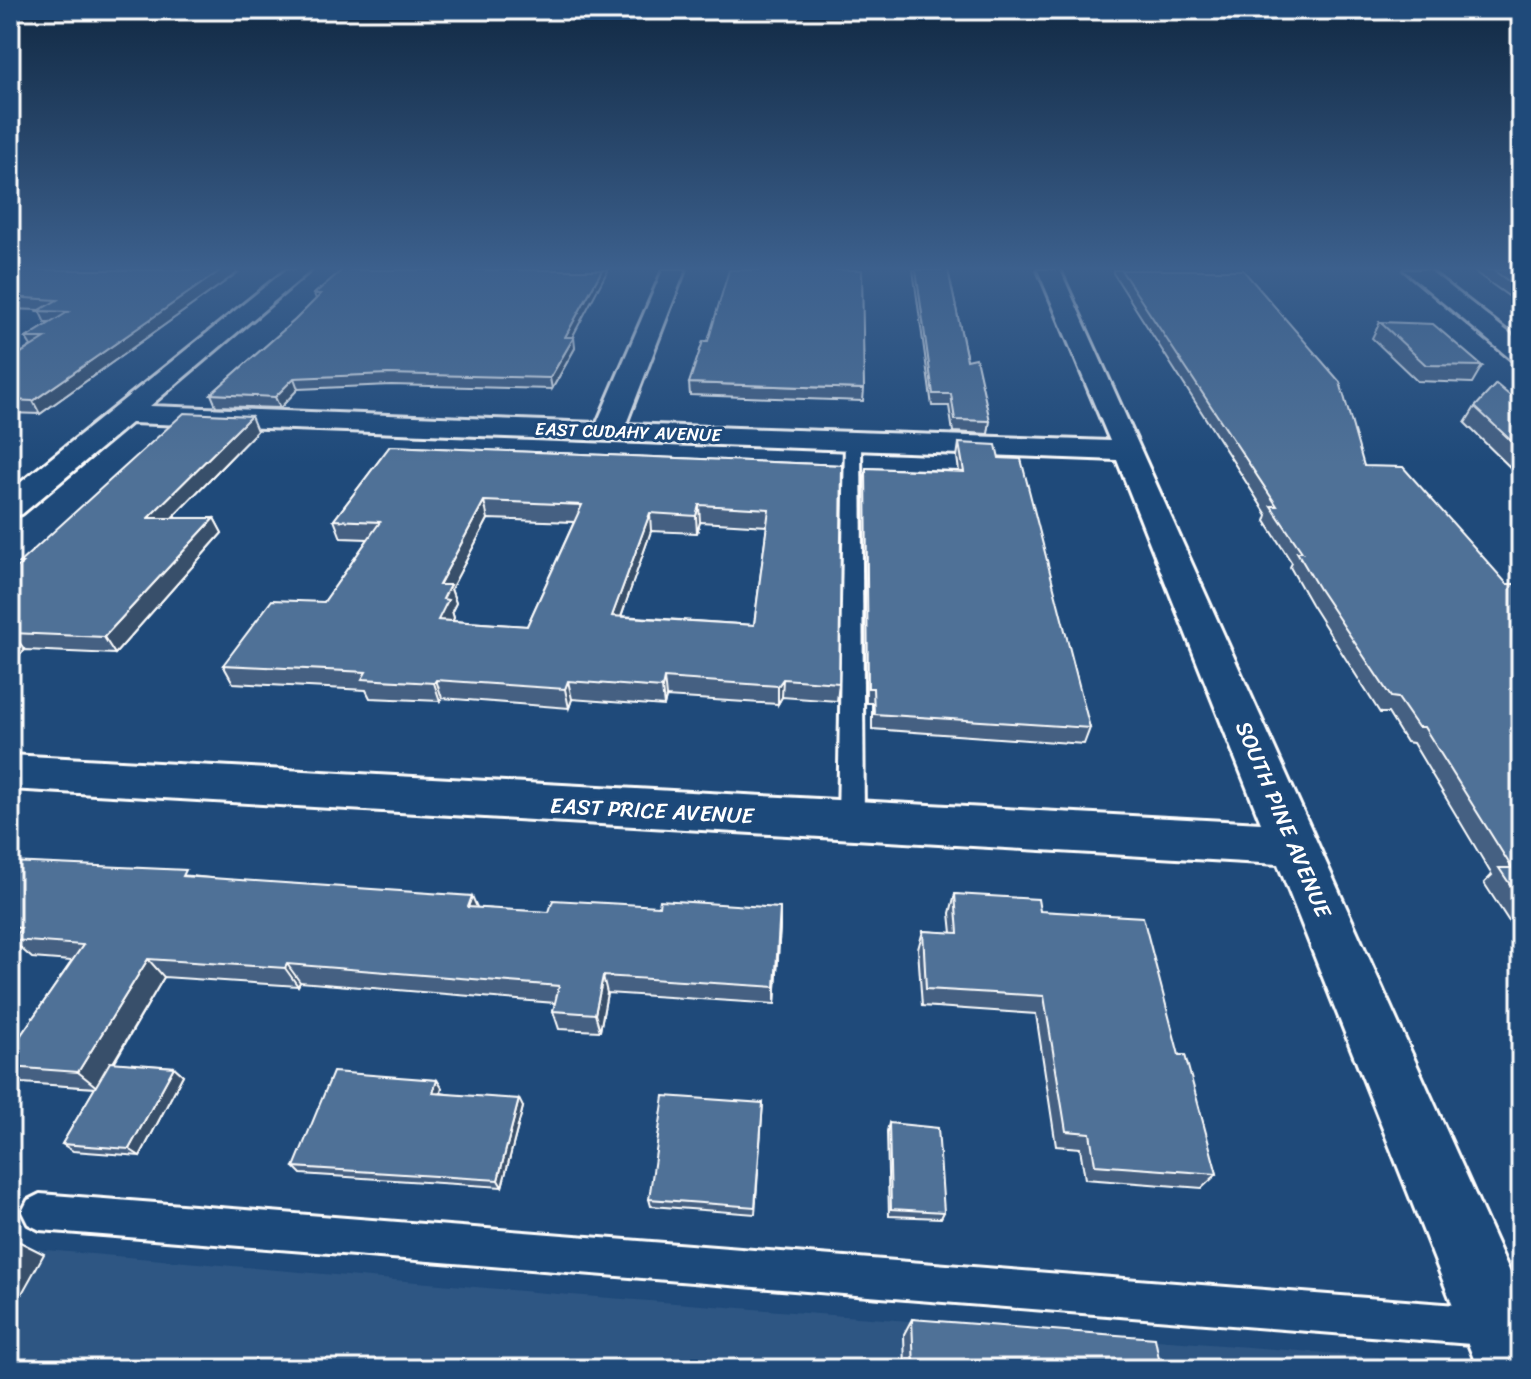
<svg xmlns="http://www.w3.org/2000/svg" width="1531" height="1379" font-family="Sriracha,sans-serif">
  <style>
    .built { fill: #2e5683 }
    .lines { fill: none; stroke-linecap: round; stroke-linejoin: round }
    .lane-casing { stroke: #fff; stroke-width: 6 }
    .street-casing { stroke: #fff; stroke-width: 6 }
    .lane { fill: #1f4a7a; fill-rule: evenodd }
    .street { fill: #1f4a7a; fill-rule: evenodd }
    .wall { fill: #456182; stroke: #fff; stroke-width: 2; fill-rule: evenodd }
    .shaded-wall { fill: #384f6a; stroke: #fff; stroke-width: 2 }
    .building { fill: #507197; stroke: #fff; stroke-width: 2; fill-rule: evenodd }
    .labels { text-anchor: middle; stroke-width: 6; stroke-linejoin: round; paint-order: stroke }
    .far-street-label { font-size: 18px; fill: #fff; stroke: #1f4a7a }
    .street-label { font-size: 22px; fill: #fff; stroke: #1f4a7a }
  </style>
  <rect width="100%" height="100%" fill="#1f4a7a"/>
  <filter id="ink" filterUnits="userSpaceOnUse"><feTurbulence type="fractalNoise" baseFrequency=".0125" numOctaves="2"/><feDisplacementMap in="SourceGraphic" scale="16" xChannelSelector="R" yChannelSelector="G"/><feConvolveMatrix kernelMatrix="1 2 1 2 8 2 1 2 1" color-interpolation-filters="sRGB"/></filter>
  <g filter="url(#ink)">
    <path class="built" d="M10,1247l548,47 821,63 4,12h-1373z"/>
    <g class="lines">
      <g class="lane-casing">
        <g id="lane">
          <path d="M853,435l8,5 3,381 -4,7 -9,3 -9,-3 -4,-7 7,-381z"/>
          <path d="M40,1194l1481,116v38l-1481,-118 -12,-6 -6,-12 6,-12z"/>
        </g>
      </g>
      <g class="street-casing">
        <g id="street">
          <path d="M286,270h25l-161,136 447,17 66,-153h22l-59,154 484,17 -72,-171h22l461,1027v72h-43l-200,-505 -1268,-75v-34l1251,68 -144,-363 -986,-37 -109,91 -12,3v-26z"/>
          <path d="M1404,270h25l92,72v21l-9,-3z"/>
        </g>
      </g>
      <use href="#lane" class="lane"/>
      <use href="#street" class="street"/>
    </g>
    <g class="wall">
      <path d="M10,270l227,3 -197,141 -30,-1v-53l21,-14 -5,-8 24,-15h-5l-6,-13 -29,-1z"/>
      <path d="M342,270l230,67 3,11 -23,41 -161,-4 -93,4 -18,19 -64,-2 -5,-12 84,-74 21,-21 -2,-5z"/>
      <path d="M913,270h35l19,90 23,61 -2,13 -35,-2 -4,-26h-17z"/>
      <path d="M1113,270h130l121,196 143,118h14v340l-11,-1 -26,-40 8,-8 -79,-132 -7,-1 -18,-29h-8l-69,-109 -21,-37 2,-4 -27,-42 2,-6 -154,-242z"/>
      <path d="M1472,270h49v35z"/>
      <path d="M1380,322l102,44 -10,17 -55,-2 -45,-43z"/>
      <path d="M689,383l175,6 -1,12 -173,-6z"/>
      <path d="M1521,405v73l-56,-55 10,-16z"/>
      <path d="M257,431l-85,87h42l8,15 -107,121 -90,-4 -15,14v-90l10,-9 -1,-2z"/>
      <path d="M959,443l40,15 91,270 -6,16 -212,-15v-26h-6l-2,-221 2,-14 93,3 -2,-14z"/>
      <path d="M390,446l452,19 -3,218 -2,18 -55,-4 -4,7 -112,-7 -2,9 -92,-7 -3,9 -127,-10 -2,3 -70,-3 -4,-8 -133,-7 -10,-18 101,-63 44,-63 -27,-1 -7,-18zM488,519l86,3 -47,104 -75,-5 2,-3 -2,-7 4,-8 -5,-14zM700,522l67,4 -13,99 -133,-9 30,-85 46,2z"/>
      <path d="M10,862l181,14 286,32 303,18 -5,78 -168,-11 -7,38 -41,-2 -6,-18 2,-8 -255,-21 -2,4 -134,-9 -50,86 60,4 9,8 -43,81 -67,-5 -11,-7 33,-56 -73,-5 -12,-9v-23l62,-90 -40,-3 -15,-13 -7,-1z"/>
      <path d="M955,894l85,17 139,144 38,119 -15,14 -117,-9 -5,-31 -24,-2 -20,-132 -114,-8 -4,-57 5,-18 29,2 -2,-20z"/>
      <path d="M437,1080l5,8 -1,5 82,14 -21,80 -201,-13 -7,-7z"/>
      <path d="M763,1103l-8,111 -104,-8 -2,-7z"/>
      <path d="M889,1123l55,89 -3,6 -52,-2 -2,-85z"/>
      <path d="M912,1319l249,50h-256l-1,-35z"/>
    </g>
    <g class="shaded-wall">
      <path d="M221,270h15l1,3 -197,141 -7,-13z"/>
      <path d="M602,270h6l-41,77 -2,-10z"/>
      <path d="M574,337l1,11 -23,41 -2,-11z"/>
      <path d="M294,378l4,11 -18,19 -5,-11z"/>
      <path d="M251,416l6,15 -100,102 -9,-15z"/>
      <path d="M484,501l4,18 -37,70 5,14 -4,8 2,7 -10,20 -6,-18 1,-35z"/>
      <path d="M699,505l1,17 -3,11 -1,-17z"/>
      <path d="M650,513l1,18 -36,103 -3,-18z"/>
      <path d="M214,518l8,15 -107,121 -11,-17z"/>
      <path d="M12,633l13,17 -15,14v-29z"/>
      <path d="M664,678l2,19 -2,9 -2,-18z"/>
      <path d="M783,679l-1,18 -4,7v-18z"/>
      <path d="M436,680l6,18 -2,3 -6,-18z"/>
      <path d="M568,681l4,18 -3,9 -4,-19z"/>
      <path d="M472,896l8,18 -12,-7z"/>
      <path d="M780,908v18l-5,78v-17z"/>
      <path d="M148,959l16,18 -66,111 -20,-16z"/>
      <path d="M287,964l13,18 -2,4 -13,-18z"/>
      <path d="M603,976l4,17 -7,38 -5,-17z"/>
      <path d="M174,1067l9,8 -43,81 -11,-7z"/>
      <path d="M437,1080l5,8 -4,13 -5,-8z"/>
      <path d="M519,1099l4,8 -21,80 -4,-7z"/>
      <path d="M10,1237l34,17 -34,61z"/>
    </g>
    <g class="building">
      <path d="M10,270h211l-188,131 -23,-1v-40l35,-22h-19l42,-26 -30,-1 19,-11 -47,-3z"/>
      <path d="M342,270h260l-37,67h9l-24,41 -162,-4 -94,4 -19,19 -64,-3 84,-74 26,-26h-7z"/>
      <path d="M729,270h133l2,119 -175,-6 14,-42h5z"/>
      <path d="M916,270h32l19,90 9,-2 14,63 -35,-1 -4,-26h-18z"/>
      <path d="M1121,270h122l97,112 24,84 39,1 104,117h14v317l-22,-33h13l-88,-141h-6l-20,-29 -7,-1 -72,-108 -22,-37h5l-31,-46h6z"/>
      <path d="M1493,270h28v20z"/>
      <path d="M1380,322l53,2 49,42 -56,-1z"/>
      <path d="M1496,384l25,21v45l-46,-43z"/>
      <path d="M184,413l67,3 -103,102h66l-110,119 -92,-4 -2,2v-61l12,-11h-3z"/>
      <path d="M959,443l37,2 3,13 22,1 69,269 -216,-14 -1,-26h-5l-2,-220 98,4z"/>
      <path d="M390,446l452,19 -3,218 -56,-4 -5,7 -114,-8 -2,10 -94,-7 -3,8 -129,-9 -2,3 -72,-4 4,-7 -143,-7 49,-65 52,2 56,-80 -46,-2zM484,501l98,4 -55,121 -89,-6 10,-20 -5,-1 7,-14h-11zM699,505l70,4 -15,116 -142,-9 38,-103 46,3z"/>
      <path d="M10,862l176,8 -3,6 289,20 -4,11 81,5 4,-12 106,6 1,-6 120,8 -5,79 -172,-11 -8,38 -42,-3 6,-25 -272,-22 -2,4 -137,-9 -70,113 -68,-5v-16l73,-106 -71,-5 9,-12 -11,-1z"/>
      <path d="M955,894l83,5 2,12 103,6 36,138h6l32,119 -122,-9 -5,-32 -24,-2 -22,-135 -118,-7 -3,-58 35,2z"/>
      <path d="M110,1062l64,5 -45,82 -67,-5z"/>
      <path d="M333,1072l104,8 -4,13 86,6 -21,81 -204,-13z"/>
      <path d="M664,1096l99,7 -8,104 -106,-8z"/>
      <path d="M889,1123l49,5 6,84 -53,-3z"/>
      <path d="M912,1319l243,19 6,31h-247z"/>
    </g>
  </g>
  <linearGradient id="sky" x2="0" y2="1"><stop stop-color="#112943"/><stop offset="0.58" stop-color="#3c608d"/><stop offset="1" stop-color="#3c608d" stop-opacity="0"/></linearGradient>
  <rect width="1531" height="463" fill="url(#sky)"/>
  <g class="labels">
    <g class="far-street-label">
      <text transform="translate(628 432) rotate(2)" y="6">EAST CUDAHY AVENUE</text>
    </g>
    <g class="street-label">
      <text transform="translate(652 810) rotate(3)" y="8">EAST PRICE AVENUE</text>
      <text transform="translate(1284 819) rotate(67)" y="8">SOUTH PINE AVENUE</text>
    </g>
  </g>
  <rect width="1531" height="1379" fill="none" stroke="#1f4a7a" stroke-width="40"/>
  <rect x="20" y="20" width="1491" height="1339" fill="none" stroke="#fff" stroke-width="3" filter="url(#ink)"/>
</svg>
